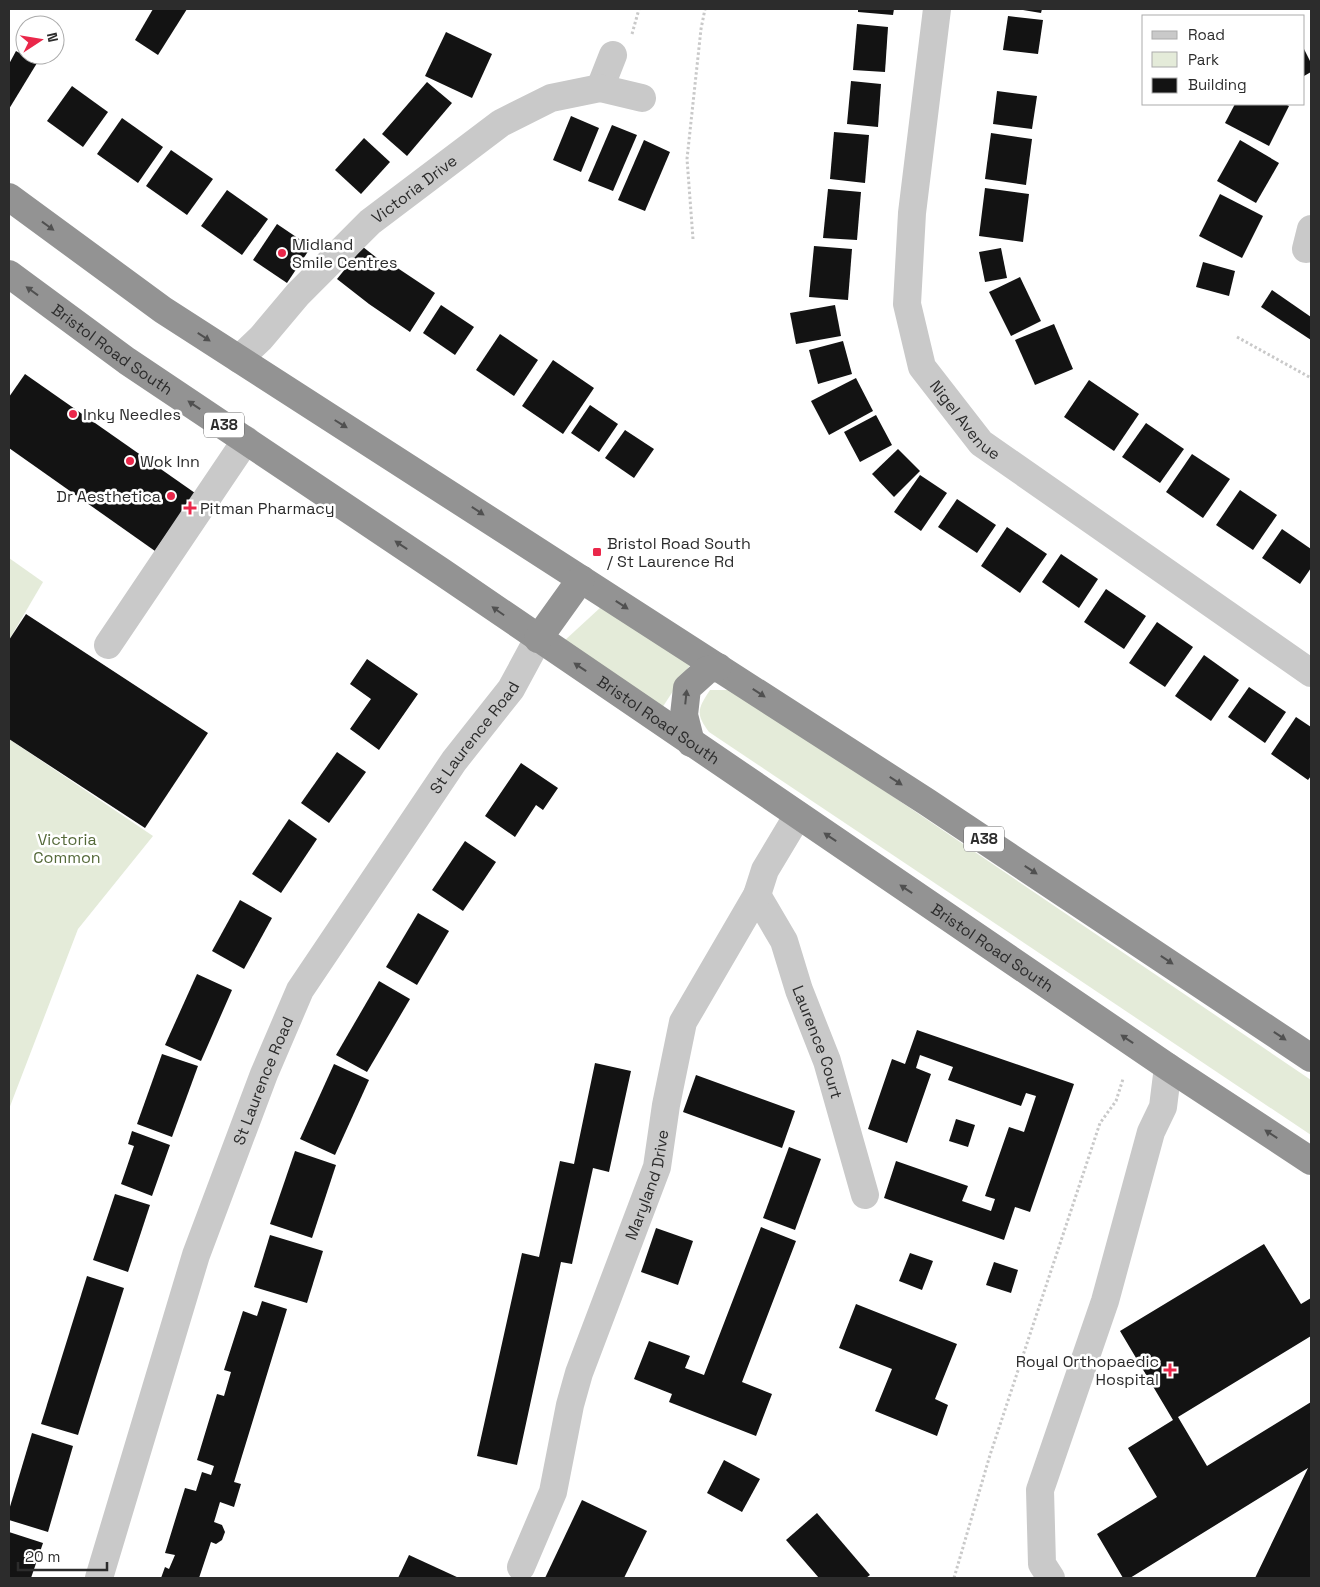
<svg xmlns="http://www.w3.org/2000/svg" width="1320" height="1587" font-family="'Space Grotesk',sans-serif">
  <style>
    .green { fill: #e4ebd9 }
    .building { fill: #131313 }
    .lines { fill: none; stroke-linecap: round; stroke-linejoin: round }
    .path { stroke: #c9c9c9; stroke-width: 3; stroke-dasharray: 2.5 2.5; stroke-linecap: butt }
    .minor { stroke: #c9c9c9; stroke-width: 28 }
    .highway { stroke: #939393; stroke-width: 28 }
    .oneway { fill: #505050 }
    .poi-dot { fill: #ea274a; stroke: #fff; stroke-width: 2 }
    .labels { text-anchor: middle; stroke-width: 5; stroke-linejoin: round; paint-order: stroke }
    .shield { fill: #fff; stroke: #6b6b6b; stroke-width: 1 }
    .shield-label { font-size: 15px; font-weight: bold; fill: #2c2c2c }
    .street-label { font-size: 16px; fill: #2c2c2c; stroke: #fff }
    .poi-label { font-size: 16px; fill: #2c2c2c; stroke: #fff; text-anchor: start }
    .park-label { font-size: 16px; fill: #546939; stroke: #fff }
  </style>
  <rect width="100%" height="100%" fill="#fff"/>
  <g class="green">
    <path d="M9,558l34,24 -34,58z"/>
    <path d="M601,607l89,58 -28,43 -99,-66z"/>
    <path d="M710,690h26l575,390v55l-602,-403c-14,-18 -11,-24 1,-42z"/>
    <path d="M9,739l144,97 -75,93 -69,180z"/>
  </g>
  <g class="building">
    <path d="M153,9h34l-29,46 -23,-15z"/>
    <path d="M858,9h36l-1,6 -35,-3z"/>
    <path d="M1017,9h25l-1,4z"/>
    <path d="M1008,16l35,4 -5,34 -35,-4z"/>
    <path d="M857,24l31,3 -3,45 -32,-2z"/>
    <path d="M446,32l46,22 -20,44 -47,-22z"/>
    <path d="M1304,49l7,14v9l-7,4z"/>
    <path d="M16,51l21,12 -28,46v-45z"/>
    <path d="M851,81l30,3 -3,43 -31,-3z"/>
    <path d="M427,82l25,21 -45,53 -25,-22z"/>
    <path d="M72,86l36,26 -25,35 -36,-26z"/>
    <path d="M997,91l40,5 -5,33 -39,-5z"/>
    <path d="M1235,104h50l4,2 -20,40 -44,-23z"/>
    <path d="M571,116l28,12 -18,44 -28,-12z"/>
    <path d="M122,118l41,29 -25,36 -41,-29z"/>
    <path d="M612,125l25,10 -24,56 -25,-10z"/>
    <path d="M834,132l35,3 -4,48 -35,-4z"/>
    <path d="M991,133l41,6 -6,46 -41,-6z"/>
    <path d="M364,138l26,24 -29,32 -26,-24z"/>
    <path d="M644,140l26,12 -25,59 -27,-11z"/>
    <path d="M1240,140l39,23 -23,40 -39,-22z"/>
    <path d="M171,150l42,29 -26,36 -41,-29z"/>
    <path d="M985,188l44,6 -6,48 -44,-6z"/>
    <path d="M828,189l33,3 -4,48 -34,-2z"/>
    <path d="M227,190l41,29 -26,36 -41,-29z"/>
    <path d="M1220,194l43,22 -21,42 -43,-22z"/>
    <path d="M277,224l34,23 -24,36 -34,-23z"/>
    <path d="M814,246l38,3 -4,51 -39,-3z"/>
    <path d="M363,247l28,22 2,-4 42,28 -25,39 -41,-28 -32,-25z"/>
    <path d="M1001,248l6,30 -22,4 -6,-30z"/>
    <path d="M1203,262l32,9 -6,25 -33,-9z"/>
    <path d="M1020,277l21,44 -30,15 -22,-44z"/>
    <path d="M1272,290l39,27v23l-50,-33z"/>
    <path d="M441,305l33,22 -19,28 -32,-22z"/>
    <path d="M835,305l6,31 -45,8 -6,-31z"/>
    <path d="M1054,324l19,45 -38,16 -20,-45z"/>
    <path d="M500,334l38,26 -24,36 -38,-26z"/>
    <path d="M843,341l9,33 -34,10 -9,-34z"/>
    <path d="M553,360l41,28 -31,46 -41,-28z"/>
    <path d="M25,374l170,119 -40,58 -146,-103v-51z"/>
    <path d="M856,378l17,33 -44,24 -18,-34z"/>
    <path d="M1089,380l50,34 -25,37 -50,-34z"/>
    <path d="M590,405l28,19 -19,28 -28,-19z"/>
    <path d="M876,415l16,30 -32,17 -16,-30z"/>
    <path d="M1146,423l38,26 -24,34 -38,-26z"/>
    <path d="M625,430l29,19 -20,29 -29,-20z"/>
    <path d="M898,449l22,22 -26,26 -22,-23z"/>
    <path d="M1192,454l38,25 -27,39 -37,-26z"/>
    <path d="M920,475l27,18 -26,38 -27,-19z"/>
    <path d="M1240,490l37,25 -24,35 -37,-25z"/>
    <path d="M957,499l39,26 -19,28 -39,-26z"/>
    <path d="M1007,527l40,27 -27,39 -39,-27z"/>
    <path d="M1282,529l29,20v19l-11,16 -38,-26z"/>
    <path d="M1061,554l37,25 -19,29 -37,-26z"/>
    <path d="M1106,589l40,27 -22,33 -40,-27z"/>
    <path d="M26,614l182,119 -63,95 -136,-89v-99z"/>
    <path d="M1157,622l36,25 -28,40 -36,-24z"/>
    <path d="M1204,655l35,25 -28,41 -36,-25z"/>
    <path d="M367,659l51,35 -39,56 -29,-21 21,-30 -21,-15z"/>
    <path d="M1249,687l37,25 -21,31 -37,-26z"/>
    <path d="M1296,717l15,10v49l-3,4 -37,-26z"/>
    <path d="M337,752l29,20 -37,51 -28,-20z"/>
    <path d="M521,763l37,25 -15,22 -7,-5 -21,32 -30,-21z"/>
    <path d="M289,819l28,20 -36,54 -29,-19z"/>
    <path d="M465,841l31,21 -33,49 -31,-21z"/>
    <path d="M240,900l32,18 -28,51 -32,-18z"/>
    <path d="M418,913l31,18 -32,54 -31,-18z"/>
    <path d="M197,974l35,16 -31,71 -36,-16z"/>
    <path d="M379,981l31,18 -43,73 -31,-17z"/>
    <path d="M917,1030l157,54 -44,128 -15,-5 -11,33 -120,-42 12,-37 72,25 -6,15 29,10 4,-12 -10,-3 24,-69 15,5 12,-36 -10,-3 -5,13 -73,-26 5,-13 -33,-12 -4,13 15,6 -24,69 -39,-14 24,-70 13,5z"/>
    <path d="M162,1054l36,12 -26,71 -35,-13z"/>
    <path d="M595,1063l36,8 -22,101 -16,-4 -21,96 -11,-2 -44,203 -40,-9 45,-203 17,4 21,-96 14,3z"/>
    <path d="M334,1064l35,16 -34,75 -35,-16z"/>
    <path d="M696,1075l99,36 -13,37 -99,-36z"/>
    <path d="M956,1119l19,6 -7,22 -19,-6z"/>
    <path d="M132,1131l38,14 -18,51 -31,-12 13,-38 -6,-2z"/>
    <path d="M789,1147l32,12 -26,71 -32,-12z"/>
    <path d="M295,1151l41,14 -24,73 -42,-14z"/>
    <path d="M115,1194l35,11 -22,67 -35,-12z"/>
    <path d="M761,1227l35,14 -54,141 30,12 -16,42 -87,-34 3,-8 -38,-15 15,-38 41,15 -5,12 19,7z"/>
    <path d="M656,1228l37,13 -15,44 -37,-13z"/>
    <path d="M270,1235l53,16 -16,52 -53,-16z"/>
    <path d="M1264,1244l37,60 10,-6v38l-133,81 29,49 104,-64v176h-56l53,-110 -178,110h-7l-26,-44 60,-37 -29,-49 45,-28 -53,-89z"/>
    <path d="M910,1253l23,8 -11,29 -23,-9z"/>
    <path d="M994,1262l24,8 -7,23 -25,-8z"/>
    <path d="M87,1276l37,12 -46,147 -37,-11z"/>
    <path d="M262,1301l25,8 -53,173 7,2 -7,23 -14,-5 -6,20 8,3 3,7 -3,8 -6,4 -5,-2 -12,36h-38l4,-11 4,2 6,-14 -10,-2 20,-65 11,3 6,-19 9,3 3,-9 -17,-6 20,-66 7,2 7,-24 -7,-2 19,-59 14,5z"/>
    <path d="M856,1304l101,40 -22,55 13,6 -11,31 -62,-25 17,-42 -53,-21z"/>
    <path d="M32,1433l41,13 -25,86 -39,-12v-10z"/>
    <path d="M724,1460l36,19 -18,33 -35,-19z"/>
    <path d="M582,1500l65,31 -23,47h-79z"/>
    <path d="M817,1513l53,62 -4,3h-47l-33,-38z"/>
    <path d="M9,1532l34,11 -12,35h-22z"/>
    <path d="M409,1555l50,23h-61z"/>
  </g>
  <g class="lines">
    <g class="path">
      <path d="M632,34l7,-25"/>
      <path d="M693,239l-6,-80 14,-130 4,-20"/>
      <path d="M1237,337l74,41"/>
      <path d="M954,1578l36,-123 110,-332 16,-22 7,-22"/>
    </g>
    <g class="minor">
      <path id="s1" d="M937,9l-25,204 -5,91 15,63 59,76 330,230"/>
      <path d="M600,88l13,-33"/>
      <path d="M1306,249l5,-20"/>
      <path id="s2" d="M239,359l22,-21 37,-44 72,-72 131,-99 50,-25 49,-10 42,10"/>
      <path d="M108,645l138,-205"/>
      <path id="s3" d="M757,895l27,46 15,49 28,71 38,134"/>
      <path id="s4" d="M521,1567l32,-75 17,-87 9,-32 78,-206 9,-62 17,-83 74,-127 8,-25 33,-55"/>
      <path id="s5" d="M99,1578l97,-323 68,-181 36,-84 154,-229 57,-72 27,-50"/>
      <path d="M1051,1578l-9,-14 -2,-74 65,-189 46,-169 12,-25 5,-40"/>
    </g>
    <g class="highway">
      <path d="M9,197l154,113 764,492 384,256"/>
      <path id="s6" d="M9,274l118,87 315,211 726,495 143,94"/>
      <path d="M538,639l43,-60"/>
      <path d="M691,743l-7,-28 3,-27 20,-18 11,-3"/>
    </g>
  </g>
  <defs><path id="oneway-solid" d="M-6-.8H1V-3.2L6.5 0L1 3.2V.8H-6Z" transform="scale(1.25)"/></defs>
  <g class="oneway">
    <use href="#oneway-solid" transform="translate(48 226) rotate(36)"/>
    <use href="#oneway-solid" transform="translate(32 291) rotate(-144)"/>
    <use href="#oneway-solid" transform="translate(204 337) rotate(33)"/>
    <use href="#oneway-solid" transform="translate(194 405) rotate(-146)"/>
    <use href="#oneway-solid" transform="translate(341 424) rotate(32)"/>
    <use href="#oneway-solid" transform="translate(478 511) rotate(34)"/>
    <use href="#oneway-solid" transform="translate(401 545) rotate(-146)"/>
    <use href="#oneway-solid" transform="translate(622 605) rotate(33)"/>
    <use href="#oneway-solid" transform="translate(498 611) rotate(-145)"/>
    <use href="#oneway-solid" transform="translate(580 667) rotate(-146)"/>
    <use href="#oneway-solid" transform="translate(759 693) rotate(33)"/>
    <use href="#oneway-solid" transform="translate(686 697) rotate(-84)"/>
    <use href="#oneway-solid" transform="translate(896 781) rotate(33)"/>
    <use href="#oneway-solid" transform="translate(830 837) rotate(-146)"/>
    <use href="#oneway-solid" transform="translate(1031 870) rotate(33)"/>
    <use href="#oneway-solid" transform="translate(906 889) rotate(-146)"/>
    <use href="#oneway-solid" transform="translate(1167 960) rotate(34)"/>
    <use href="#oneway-solid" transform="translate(1280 1036) rotate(34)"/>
    <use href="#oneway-solid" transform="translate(1127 1039) rotate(-146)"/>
    <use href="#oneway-solid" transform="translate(1271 1134) rotate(-147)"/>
  </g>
  <g class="poi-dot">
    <circle cx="282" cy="253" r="5"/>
    <circle cx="73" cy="414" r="5"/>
    <circle cx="130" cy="461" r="5"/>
    <circle cx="171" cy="496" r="5"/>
    <path d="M187.5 500.5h5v5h5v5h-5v5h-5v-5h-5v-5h5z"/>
    <rect x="592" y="547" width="10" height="10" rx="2.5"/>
    <path d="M1167.5 1362.5h5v5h5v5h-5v5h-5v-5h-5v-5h5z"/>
  </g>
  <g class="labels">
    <g class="shield">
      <rect x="204" y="412.5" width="40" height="25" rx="4"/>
      <rect x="964" y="826.5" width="40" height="25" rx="4"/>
    </g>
    <g class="shield-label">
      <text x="224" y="430">A38</text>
      <text x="984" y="844">A38</text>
    </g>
    <g class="street-label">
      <text dy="6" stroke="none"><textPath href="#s2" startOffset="245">Victoria Drive</textPath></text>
      <text dy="6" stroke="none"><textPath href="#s6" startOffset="128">Bristol Road South</textPath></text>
      <text dy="6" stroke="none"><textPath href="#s1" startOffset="430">Nigel Avenue</textPath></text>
      <text dy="6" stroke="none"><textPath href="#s6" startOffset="788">Bristol Road South</textPath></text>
      <text dy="6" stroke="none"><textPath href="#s5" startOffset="929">St Laurence Road</textPath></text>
      <text dy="6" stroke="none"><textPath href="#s6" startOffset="1192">Bristol Road South</textPath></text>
      <text dy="6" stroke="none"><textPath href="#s3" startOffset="160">Laurence Court</textPath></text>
      <text dy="6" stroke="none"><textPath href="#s5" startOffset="524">St Laurence Road</textPath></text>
      <text dy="6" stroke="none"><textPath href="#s4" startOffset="404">Maryland Drive</textPath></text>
    </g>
    <g class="poi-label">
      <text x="292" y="250">Midland<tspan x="292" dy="18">Smile Centres</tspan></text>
      <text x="83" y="420">Inky Needles</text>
      <text x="140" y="467">Wok Inn</text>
      <text x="161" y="502" text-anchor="end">Dr Aesthetica</text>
      <text x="200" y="514">Pitman Pharmacy</text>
      <text x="607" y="549">Bristol Road South<tspan x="607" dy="18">/ St Laurence Rd</tspan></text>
      <text x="1159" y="1367" text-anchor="end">Royal Orthopaedic<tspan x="1159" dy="18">Hospital</tspan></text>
    </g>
    <g class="park-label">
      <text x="67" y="845">Victoria<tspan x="67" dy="18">Common</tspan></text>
    </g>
  </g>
  <rect width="1320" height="1587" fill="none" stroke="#2c2c2c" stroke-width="20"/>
  <rect x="1142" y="15" width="162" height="90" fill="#ffffff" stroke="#ababab"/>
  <rect x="1152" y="31" width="25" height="8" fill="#c9c9c9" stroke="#ababab"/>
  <text x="1188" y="40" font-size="15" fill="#2c2c2c">Road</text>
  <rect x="1152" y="52" width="25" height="15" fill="#e4ebd9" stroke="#ababab"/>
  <text x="1188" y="65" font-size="15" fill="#2c2c2c">Park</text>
  <rect x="1152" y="78" width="25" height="15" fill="#131313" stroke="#ababab"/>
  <text x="1188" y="90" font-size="15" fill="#2c2c2c">Building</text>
  <g transform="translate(40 40) rotate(78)"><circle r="24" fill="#ffffff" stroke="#ababab"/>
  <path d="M0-4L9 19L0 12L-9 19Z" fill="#ea274a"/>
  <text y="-8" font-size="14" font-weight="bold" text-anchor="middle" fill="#2c2c2c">N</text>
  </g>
  <path d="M18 1562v8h89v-8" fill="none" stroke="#2c2c2c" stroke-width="2.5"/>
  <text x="25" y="1562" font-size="15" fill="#2c2c2c" stroke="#ffffff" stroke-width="4" paint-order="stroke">20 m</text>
</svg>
